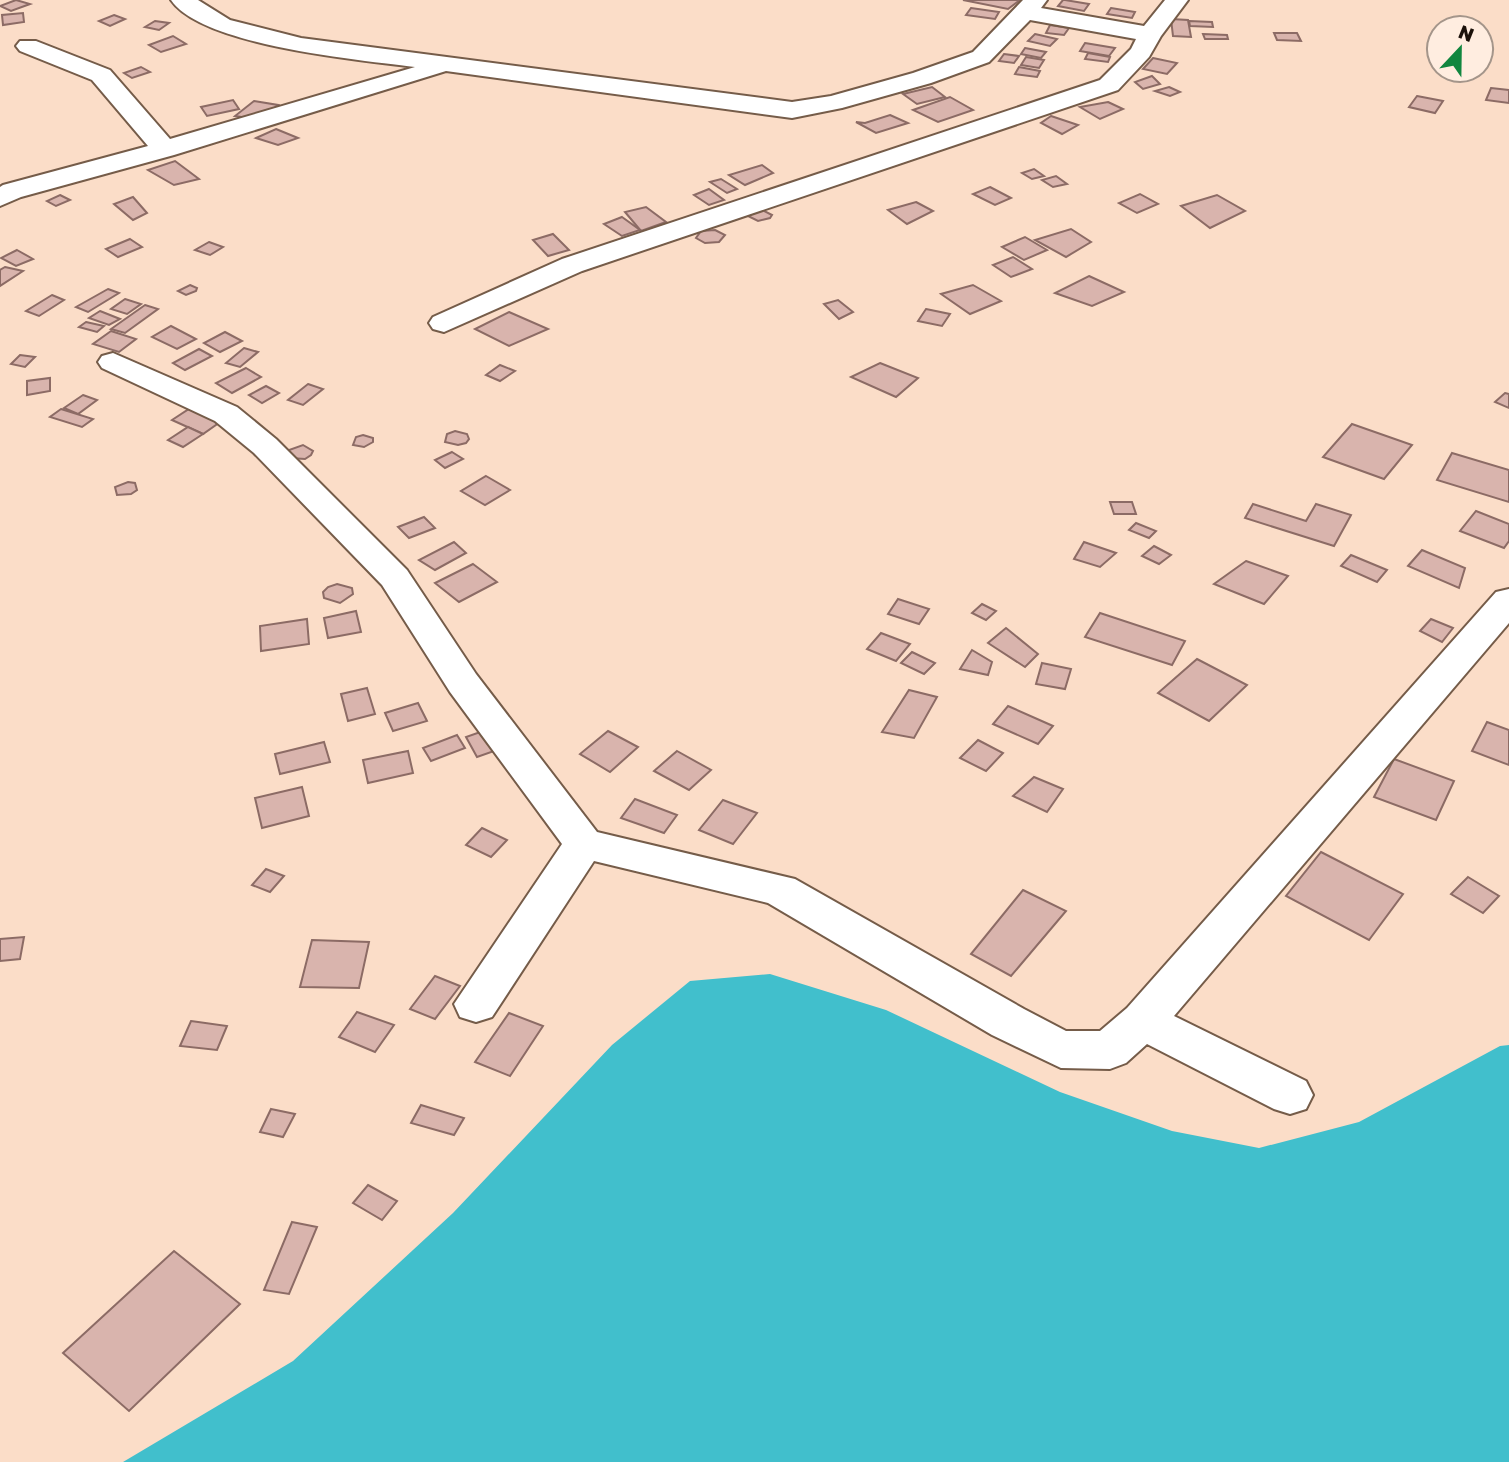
<svg xmlns="http://www.w3.org/2000/svg" width="1509" height="1462" font-family="'Golos Text',sans-serif">
  <style>
    .water { fill: #41bfcc }
    .building { fill: #d9b4ad; stroke: #8c6b65; stroke-width: 2 }
    .lines { fill: none; stroke-linecap: round; stroke-linejoin: round }
    .minor-casing { stroke: #755c49; stroke-width: 4 }
    .minor { fill: #fff; fill-rule: evenodd }
  </style>
  <rect width="100%" height="100%" fill="#fbddc8"/>
  <path class="water" d="M770,974l116,36 174,82 112,39 87,17 100,-26 141,-76 9,-1v417h-1386l170,-101 160,-148 159,-168 78,-64z"/>
  <g class="building">
    <path d="M16,0l14,4 -19,7 -11,-5z"/>
    <path d="M963,0h57l-12,9z"/>
    <path d="M1063,0h2l24,4 -5,7 -26,-5z"/>
    <path d="M971,8l28,4 -4,7 -29,-4z"/>
    <path d="M1111,8l24,4 -3,6 -25,-4z"/>
    <path d="M23,13l1,9 -21,3 -1,-10z"/>
    <path d="M114,15l11,4 -15,7 -11,-5z"/>
    <path d="M1171,19l17,1 3,17 -18,-1z"/>
    <path d="M155,21l14,2 -10,7 -14,-3z"/>
    <path d="M1189,21l23,1 1,5 -23,-1z"/>
    <path d="M1050,25l19,3 -5,7 -18,-2z"/>
    <path d="M1274,33h23l4,8 -24,-1z"/>
    <path d="M1035,34l22,5 -7,7 -22,-5z"/>
    <path d="M1203,34l24,1 1,4h-23z"/>
    <path d="M173,36l13,8 -25,8 -12,-7z"/>
    <path d="M1085,43l30,5 -6,8 -29,-5z"/>
    <path d="M1025,48l21,4 -5,6 -20,-4z"/>
    <path d="M1088,53l22,4 -2,5 -23,-3z"/>
    <path d="M1004,54l15,2 -5,7 -15,-2z"/>
    <path d="M1026,57l18,3 -5,8 -18,-3z"/>
    <path d="M1153,58l24,5 -10,11 -24,-5z"/>
    <path d="M141,67l9,5 -18,6 -8,-5z"/>
    <path d="M1019,67l21,4 -3,6 -22,-3z"/>
    <path d="M1152,76l8,8 -17,5 -8,-7z"/>
    <path d="M932,87l13,10 -28,7 -14,-10z"/>
    <path d="M1169,87l11,5 -10,4 -15,-5z"/>
    <path d="M1491,88l18,2v13l-23,-3z"/>
    <path d="M1417,96l26,5 -8,12 -26,-6z"/>
    <path d="M950,97l23,13 -35,12 -25,-12z"/>
    <path d="M233,100l6,9 -32,7 -6,-9z"/>
    <path d="M254,101l24,4 -18,15 -25,-4z"/>
    <path d="M1108,102l15,7 -23,10 -20,-12z"/>
    <path d="M890,115l18,8 -32,10 -20,-11 9,1z"/>
    <path d="M1051,116l27,9 -16,9 -21,-11z"/>
    <path d="M276,129l22,9 -20,7 -22,-7z"/>
    <path d="M175,161l24,18 -25,6 -26,-15z"/>
    <path d="M762,165l11,8 -28,12 -16,-10z"/>
    <path d="M1034,169l10,7 -12,3 -10,-6z"/>
    <path d="M1056,176l11,8 -14,3 -11,-7z"/>
    <path d="M721,179l16,10 -10,4 -17,-11z"/>
    <path d="M990,187l21,11 -16,7 -22,-11z"/>
    <path d="M709,189l15,11 -15,5 -15,-10z"/>
    <path d="M1140,194l18,10 -21,9 -18,-10z"/>
    <path d="M60,195l10,5 -14,6 -9,-5z"/>
    <path d="M1217,195l28,16 -35,17 -29,-22z"/>
    <path d="M133,197l14,16 -14,7 -19,-16z"/>
    <path d="M916,202l17,9 -26,13 -19,-14z"/>
    <path d="M646,207l20,15 -25,9 -16,-19z"/>
    <path d="M762,210l10,5 -2,3 -12,3 -10,-5 2,-4z"/>
    <path d="M622,217l18,13 -18,6 -18,-12z"/>
    <path d="M1071,229l20,13 -25,15 -31,-17z"/>
    <path d="M715,230l10,5 -6,7 -14,1 -9,-5 5,-7z"/>
    <path d="M553,234l16,16 -21,6 -15,-16z"/>
    <path d="M1025,237l22,13 -23,10 -22,-13z"/>
    <path d="M130,239l12,8 -24,10 -12,-8z"/>
    <path d="M209,242l14,5 -13,8 -15,-5z"/>
    <path d="M17,250l16,9 -17,7 -15,-8z"/>
    <path d="M1013,257l19,12 -21,8 -18,-12z"/>
    <path d="M5,267l18,4 -23,15v-16z"/>
    <path d="M1089,276l35,16 -32,14 -37,-13z"/>
    <path d="M190,285l7,3 -1,3 -10,4 -8,-4z"/>
    <path d="M973,285l28,16 -31,13 -29,-20z"/>
    <path d="M108,289l11,4 -31,19 -12,-5z"/>
    <path d="M52,295l12,5 -25,16 -13,-5z"/>
    <path d="M125,299l16,5 -14,10 -16,-5z"/>
    <path d="M838,300l15,12 -14,7 -15,-15z"/>
    <path d="M145,305l13,4 -33,24 -14,-4z"/>
    <path d="M926,309l24,5 -8,12 -24,-5z"/>
    <path d="M100,311l20,8 -11,6 -20,-7z"/>
    <path d="M509,312l39,17 -39,17 -34,-17z"/>
    <path d="M86,322l18,4 -7,6 -18,-5z"/>
    <path d="M171,326l25,13 -19,10 -25,-12z"/>
    <path d="M111,331l25,8 -17,13 -26,-8z"/>
    <path d="M225,332l17,9 -22,11 -16,-9z"/>
    <path d="M244,348l14,4 -18,15 -14,-4z"/>
    <path d="M199,349l13,7 -27,14 -12,-7z"/>
    <path d="M20,355l15,2 -10,10 -14,-3z"/>
    <path d="M880,363l38,15 -22,19 -45,-20z"/>
    <path d="M500,365l15,6 -15,10 -14,-6z"/>
    <path d="M246,368l15,9 -29,16 -16,-10z"/>
    <path d="M50,378v13l-23,4v-14z"/>
    <path d="M308,384l15,5 -20,16 -15,-5z"/>
    <path d="M266,386l13,7 -17,10 -13,-8z"/>
    <path d="M1505,393l4,1v14l-14,-6z"/>
    <path d="M83,395l14,5 -19,14 -14,-6z"/>
    <path d="M192,407l31,13 -20,14 -31,-14z"/>
    <path d="M61,409l32,10 -11,8 -32,-10z"/>
    <path d="M1352,424l60,21 -28,34 -61,-22z"/>
    <path d="M188,427l15,7 -20,13 -15,-7z"/>
    <path d="M455,431l12,3 2,5 -3,4 -8,2 -13,-3 2,-8z"/>
    <path d="M363,435l10,3v4l-9,5 -11,-2 3,-8z"/>
    <path d="M303,445l10,6 -2,4 -6,4 -15,-1 -3,-4 2,-4z"/>
    <path d="M452,452l11,7 -18,9 -10,-8z"/>
    <path d="M1452,453l57,17v32l-72,-22z"/>
    <path d="M486,476l24,14 -25,15 -24,-14z"/>
    <path d="M128,482l7,1 2,7 -6,4 -14,1 -2,-8z"/>
    <path d="M1110,502h22l4,12h-22z"/>
    <path d="M1253,504l53,17 10,-17 35,11 -17,31 -89,-28z"/>
    <path d="M1476,511l33,13v17l-5,7 -44,-17z"/>
    <path d="M424,517l11,11 -26,10 -11,-11z"/>
    <path d="M1136,523l20,8 -7,7 -20,-8z"/>
    <path d="M454,542l12,11 -31,17 -16,-10z"/>
    <path d="M1084,542l32,11 -16,14 -26,-8z"/>
    <path d="M1154,546l17,9 -12,9 -17,-8z"/>
    <path d="M1422,550l43,18 -6,20 -51,-22z"/>
    <path d="M1351,555l36,15 -10,12 -36,-16z"/>
    <path d="M1246,561l42,15 -24,28 -50,-20z"/>
    <path d="M473,564l24,18 -38,20 -24,-19z"/>
    <path d="M337,584l15,4 1,6 -13,9 -16,-5 -1,-6 5,-5z"/>
    <path d="M898,599l31,10 -10,15 -31,-10z"/>
    <path d="M982,604l14,7 -10,9 -14,-7z"/>
    <path d="M356,611l5,21 -33,6 -4,-20z"/>
    <path d="M1100,613l85,28 -13,24 -87,-28z"/>
    <path d="M307,619l2,25 -48,7 -1,-25z"/>
    <path d="M1431,619l22,9 -11,14 -22,-11z"/>
    <path d="M1006,628l32,26 -13,13 -37,-24z"/>
    <path d="M881,633l29,11 -14,17 -29,-12z"/>
    <path d="M972,650l20,12 -4,13 -28,-6z"/>
    <path d="M912,652l23,11 -11,11 -23,-11z"/>
    <path d="M1197,659l50,26 -38,36 -51,-28z"/>
    <path d="M1042,663l29,6 -6,20 -29,-5z"/>
    <path d="M367,688l8,26 -27,7 -7,-27z"/>
    <path d="M909,690l28,7 -23,41 -32,-6z"/>
    <path d="M418,703l9,18 -34,10 -8,-18z"/>
    <path d="M1008,706l45,20 -15,18 -45,-20z"/>
    <path d="M1487,722l22,8v35l-37,-14z"/>
    <path d="M486,730l11,20 -20,7 -11,-20z"/>
    <path d="M608,731l30,16 -28,25 -30,-18z"/>
    <path d="M457,735l8,13 -34,13 -8,-13z"/>
    <path d="M978,740l25,13 -17,18 -26,-13z"/>
    <path d="M324,742l6,20 -50,12 -5,-20z"/>
    <path d="M408,751l5,22 -45,10 -5,-23z"/>
    <path d="M677,751l34,19 -22,20 -35,-19z"/>
    <path d="M1394,759l60,22 -18,39 -62,-23z"/>
    <path d="M1034,777l29,12 -16,23 -34,-16z"/>
    <path d="M302,787l7,29 -47,12 -7,-30z"/>
    <path d="M635,799l42,16 -13,18 -43,-15z"/>
    <path d="M723,800l34,13 -24,31 -34,-14z"/>
    <path d="M482,828l25,12 -16,17 -25,-12z"/>
    <path d="M1321,852l82,42 -34,46 -83,-44z"/>
    <path d="M266,869l18,7 -14,16 -18,-7z"/>
    <path d="M1468,877l31,19 -16,17 -32,-19z"/>
    <path d="M1023,890l43,21 -55,65 -40,-22z"/>
    <path d="M24,937l-4,22 -20,2v-22z"/>
    <path d="M312,940l57,2 -10,46 -59,-1z"/>
    <path d="M435,976l25,10 -25,33 -25,-10z"/>
    <path d="M357,1012l37,13 -19,27 -36,-15z"/>
    <path d="M509,1013l34,13 -33,50 -35,-14z"/>
    <path d="M191,1021l36,5 -10,24 -37,-4z"/>
    <path d="M421,1105l43,13 -10,17 -43,-12z"/>
    <path d="M271,1109l24,5 -12,23 -23,-5z"/>
    <path d="M368,1185l29,16 -15,19 -29,-17z"/>
    <path d="M292,1222l25,5 -28,67 -25,-4z"/>
    <path d="M174,1251l66,53 -111,107 -66,-58z"/>
  </g>
  <g class="lines">
    <g class="minor-casing">
      <g id="minor">
        <path d="M171,0h27l32,20 71,18 491,64 39,-6 82,-23 60,-21 50,-52h24l-6,8 103,18 21,-26h23l-27,36 -12,21 -31,33 -536,181 -138,61 -11,-3 -4,-6 4,-6 129,-58 538,-179 31,-31 5,-10 -106,-19 -41,42 -58,21 -89,25 -50,10 -346,-47 -272,84 -153,42 -21,9v-19l3,-2 145,-39 -56,-66 -72,-29 -4,-5 4,-5h16l74,29 60,69 245,-72c-54,-7 -213,-21 -244,-67z"/>
        <path d="M113,353l124,54 39,32 131,131 69,104 121,158 198,47 229,130 42,22h34l27,-23 369,-416 13,-3v34l-335,393 132,65 7,14 -7,14 -16,5 -16,-5 -127,-65 -21,19 -16,6 -49,-1 -69,-33 -224,-132 -174,-42 -102,156 -16,5 -16,-5 -6,-13 108,-160 -112,-152 -68,-107 -128,-132 -39,-32 -113,-53 -4,-6 4,-6z"/>
      </g>
    </g>
    <use href="#minor" class="minor"/>
  </g>
  <g transform="translate(1460 49) rotate(22)"><circle r="33" fill="#ffede0" stroke="#a4958a" stroke-width="2"/>
  <path d="M0-5L12 26L0 18L-12 26Z" fill="#11863f"/>
  <text y="-10" font-size="19" font-weight="bold" text-anchor="middle" fill="#1b110a">N</text>
  </g>
</svg>
